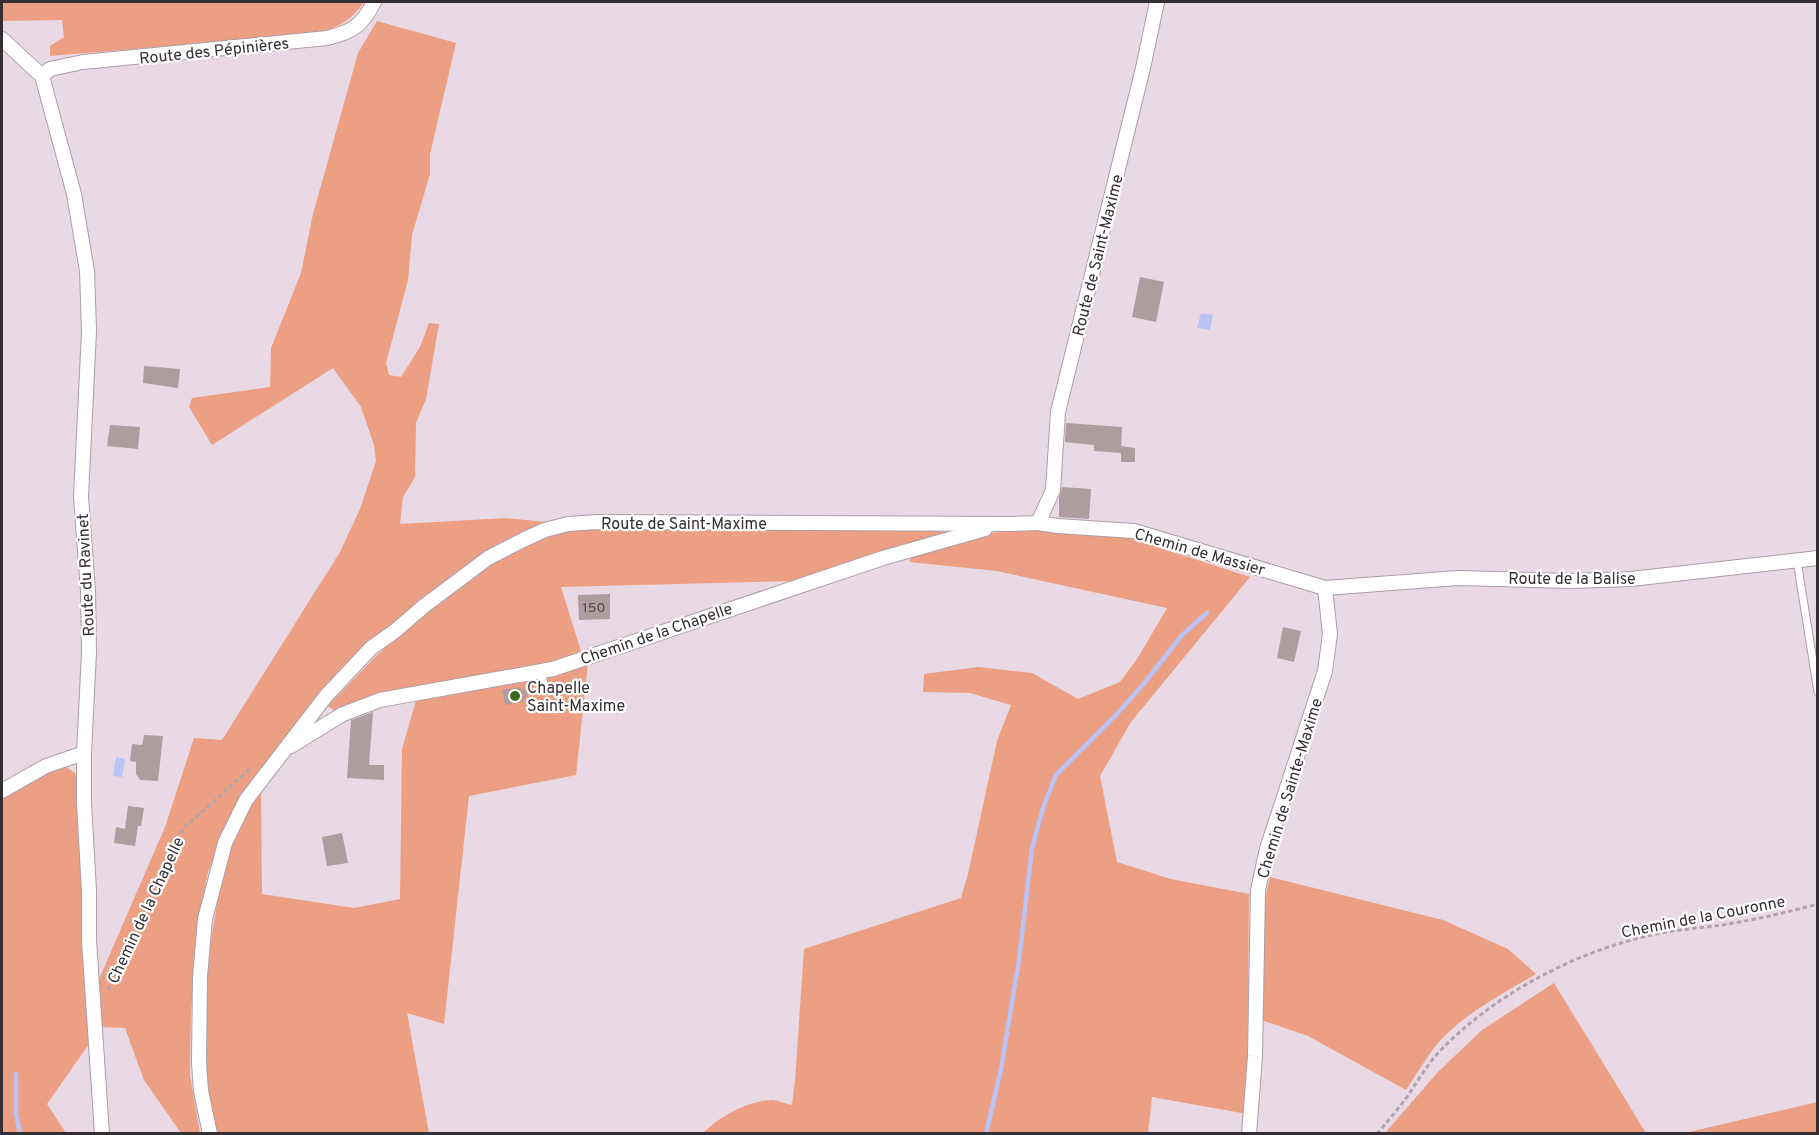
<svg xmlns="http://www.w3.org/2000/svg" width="1819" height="1135" font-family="Overpass,sans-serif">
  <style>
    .green { fill: #ec9f82 }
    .water { fill: #bac3f3 }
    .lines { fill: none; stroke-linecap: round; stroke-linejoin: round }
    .stream { stroke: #bac3f3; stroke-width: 4.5 }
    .building { fill: #ae9c9e }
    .lane-casing { stroke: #ac9da7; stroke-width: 9 }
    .street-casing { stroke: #ac9da7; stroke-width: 16 }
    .path { stroke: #b1a4ad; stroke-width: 3; stroke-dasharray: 4.5 3; stroke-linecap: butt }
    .lane { stroke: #fff; stroke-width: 7 }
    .street { stroke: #fff; stroke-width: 14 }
    .poi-dot { fill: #3d6723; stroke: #fff; stroke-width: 2 }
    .labels { text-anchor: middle; stroke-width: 4.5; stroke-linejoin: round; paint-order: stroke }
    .number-label { font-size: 14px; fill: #534a4e }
    .street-label { font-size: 16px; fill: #352f33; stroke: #fff }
    .poi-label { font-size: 16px; fill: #352f33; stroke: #fff; text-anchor: start }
  </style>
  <rect width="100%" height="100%" fill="#e9d9e4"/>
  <g class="green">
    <path d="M2,2h362c-15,21 -27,26 -52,32l-262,22v-10l14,-9 -2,-17 -60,1z"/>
    <path d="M377,21l79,22 -26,111v20l-18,61 -4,45 -22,83 3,12 12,2 19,-30 9,-24 10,1 -13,75 -10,24 -1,54 -12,20 -3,27 106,-6 40,4 -65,35 -114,89 -137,173 -22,53 -9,47 -8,92 -1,65 10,57h-19l-37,-53 -19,-52 -27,-1 -1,-43 68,-157 29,-89 28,2 118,-188 20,-43 16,-48 -2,-16 -13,-38 -28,-39 -121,77 -23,-38 3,-9 78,-11 1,-39 30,-75 12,-59 45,-161z"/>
    <path d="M600,526l372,2 -181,53 -230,6 20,64 -44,16 -125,20 -42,10 -35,14 -7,-5 47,-49 27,-24 98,-77 44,-22z"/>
    <path d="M1027,530l100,7 123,40 -119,145 -31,54 17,86 54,17 78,15 -2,220 -95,-17 -4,36 -446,1c16,-17 47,-34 71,-34 6,1 13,4 19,5l3,-24 9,-132 157,-51 7,-24 29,-133 14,-36 -41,-12 -47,-1 1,-18 54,-7 54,6 46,26 42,-17 19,-26 28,-48 -170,-37 -88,-9 4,-7 79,-22z"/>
    <path d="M588,663l-12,112 -107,21 -25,228 -37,-11 22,120 -212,1 -5,-19 -8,-54 5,-107 13,-82 18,-52 21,-28 1,102 92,14 46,-9 2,-150 15,-52z"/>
    <path d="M66,767l9,6 4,15 11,234 -1,22 -42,60 19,29h-64v-337l52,-26z"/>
    <path d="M1270,877l173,43 65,29 28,25c-32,19 -74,41 -99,70 -11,14 -21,31 -31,46l-98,-54 -47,-16 4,-121z"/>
    <path d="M1554,983l92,150h-261l52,-60 45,-43z"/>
    <path d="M1817,1102v31h-132z"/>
  </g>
  <g class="water">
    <path d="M1201,313l12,2 -3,15 -13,-2z"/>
    <path d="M116,757l9,2 -3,18 -9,-1z"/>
  </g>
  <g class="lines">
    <g class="stream">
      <path d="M16,1074v40l4,20"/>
      <path d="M986,1134l15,-65 18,-109 13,-112 11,-40 13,-33 61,-61 29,-33 36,-46 25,-22"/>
    </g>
  </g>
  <g class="building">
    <path d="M1140,277l24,5 -8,40 -24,-5z"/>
    <path d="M144,366l36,3 -2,19 -35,-5z"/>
    <path d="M1066,423l56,4 -1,26 -27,-2v-6l-29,-3z"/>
    <path d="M110,425l30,2 -2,22 -31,-3z"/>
    <path d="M1121,446l14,2v14h-14z"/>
    <path d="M1062,487l29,2 -2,30 -30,-2v-19z"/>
    <path d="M610,594v25l-31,1 -1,-25z"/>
    <path d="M1283,627l18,4 -7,31 -17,-4z"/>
    <path d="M519,687l10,6 -7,9 -17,3 -3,-15z"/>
    <path d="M373,712l-4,53h15v15l-37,-2 4,-58z"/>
    <path d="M144,735l19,1 -5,45 -18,-1 -4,-6v-12l-6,-1 2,-17 10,1z"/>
    <path d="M128,806l16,2 -3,18h-3l-3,20 -21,-3 2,-16 9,2z"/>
    <path d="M342,833l6,30 -21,3 -5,-29z"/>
  </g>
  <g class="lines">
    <g class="lane-casing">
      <g id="lane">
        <path d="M1797,561l21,131"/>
        <path d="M541,671l3,13"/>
      </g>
    </g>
    <g class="street-casing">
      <g id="street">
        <path d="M2,39l40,37 32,118 13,77 2,60 -8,166 7,94 1,61 -5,101v50l5,88v49l13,194"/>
        <path d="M42,76l8,-7 33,-7 244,-24c25,-6 35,-12 47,-36"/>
        <path d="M1038,523l20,3 76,5 191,57 133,-10 112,3 61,-2 187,-21"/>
        <path d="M291,746l52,-32 37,-14 173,-31 330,-111 102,-29"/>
        <path d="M2,791l44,-25 38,-13"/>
        <path d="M210,1134l-9,-43 -2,-28 1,-86 5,-58 20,-76 21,-43 80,-104 45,-48 24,-17 29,-25 64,-48 37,-19 20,-9 23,-6 29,-2 413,2 28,-1 15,-33 5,-78 85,-344 14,-66"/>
        <path d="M1249,1134l6,-78 3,-166 9,-41 58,-178 5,-37 -5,-46"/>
      </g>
    </g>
    <g class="path">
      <path d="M108,990l68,-151 10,-13 65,-58"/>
      <path d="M1377,1134c11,-13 22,-26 32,-40 9,-13 18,-29 29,-41 56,-59 138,-102 218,-119 24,-5 48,-6 72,-10 30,-5 60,-12 90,-20"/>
    </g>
    <use href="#lane" class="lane"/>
    <use href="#street" class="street"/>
  </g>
  <circle class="poi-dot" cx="515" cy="696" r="6"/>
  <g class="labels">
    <g class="number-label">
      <text x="594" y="612">150</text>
    </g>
    <g class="street-label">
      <text transform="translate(214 50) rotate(-6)" y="6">Route des Pépinières</text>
      <text transform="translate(1097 255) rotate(-76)" y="6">Route de Saint-Maxime</text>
      <text x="684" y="529">Route de Saint-Maxime</text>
      <text transform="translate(1200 551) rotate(16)" y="6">Chemin de Massier</text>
      <text transform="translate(85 575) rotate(-93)" y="6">Route du Ravinet</text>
      <text x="1572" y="584">Route de la Balise</text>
      <text transform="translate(656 633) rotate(-19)" y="6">Chemin de la Chapelle</text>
      <text transform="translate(1289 788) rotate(-73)" y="6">Chemin de Sainte-Maxime</text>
      <text transform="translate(145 910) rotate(-65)" y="6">Chemin de la Chapelle</text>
      <text transform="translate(1703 916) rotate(-11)" y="6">Chemin de la Couronne</text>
    </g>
    <g class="poi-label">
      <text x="527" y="693">Chapelle<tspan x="527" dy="18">Saint-Maxime</tspan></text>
    </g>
  </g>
  <rect width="1819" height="1135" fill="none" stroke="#352f33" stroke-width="6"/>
</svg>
